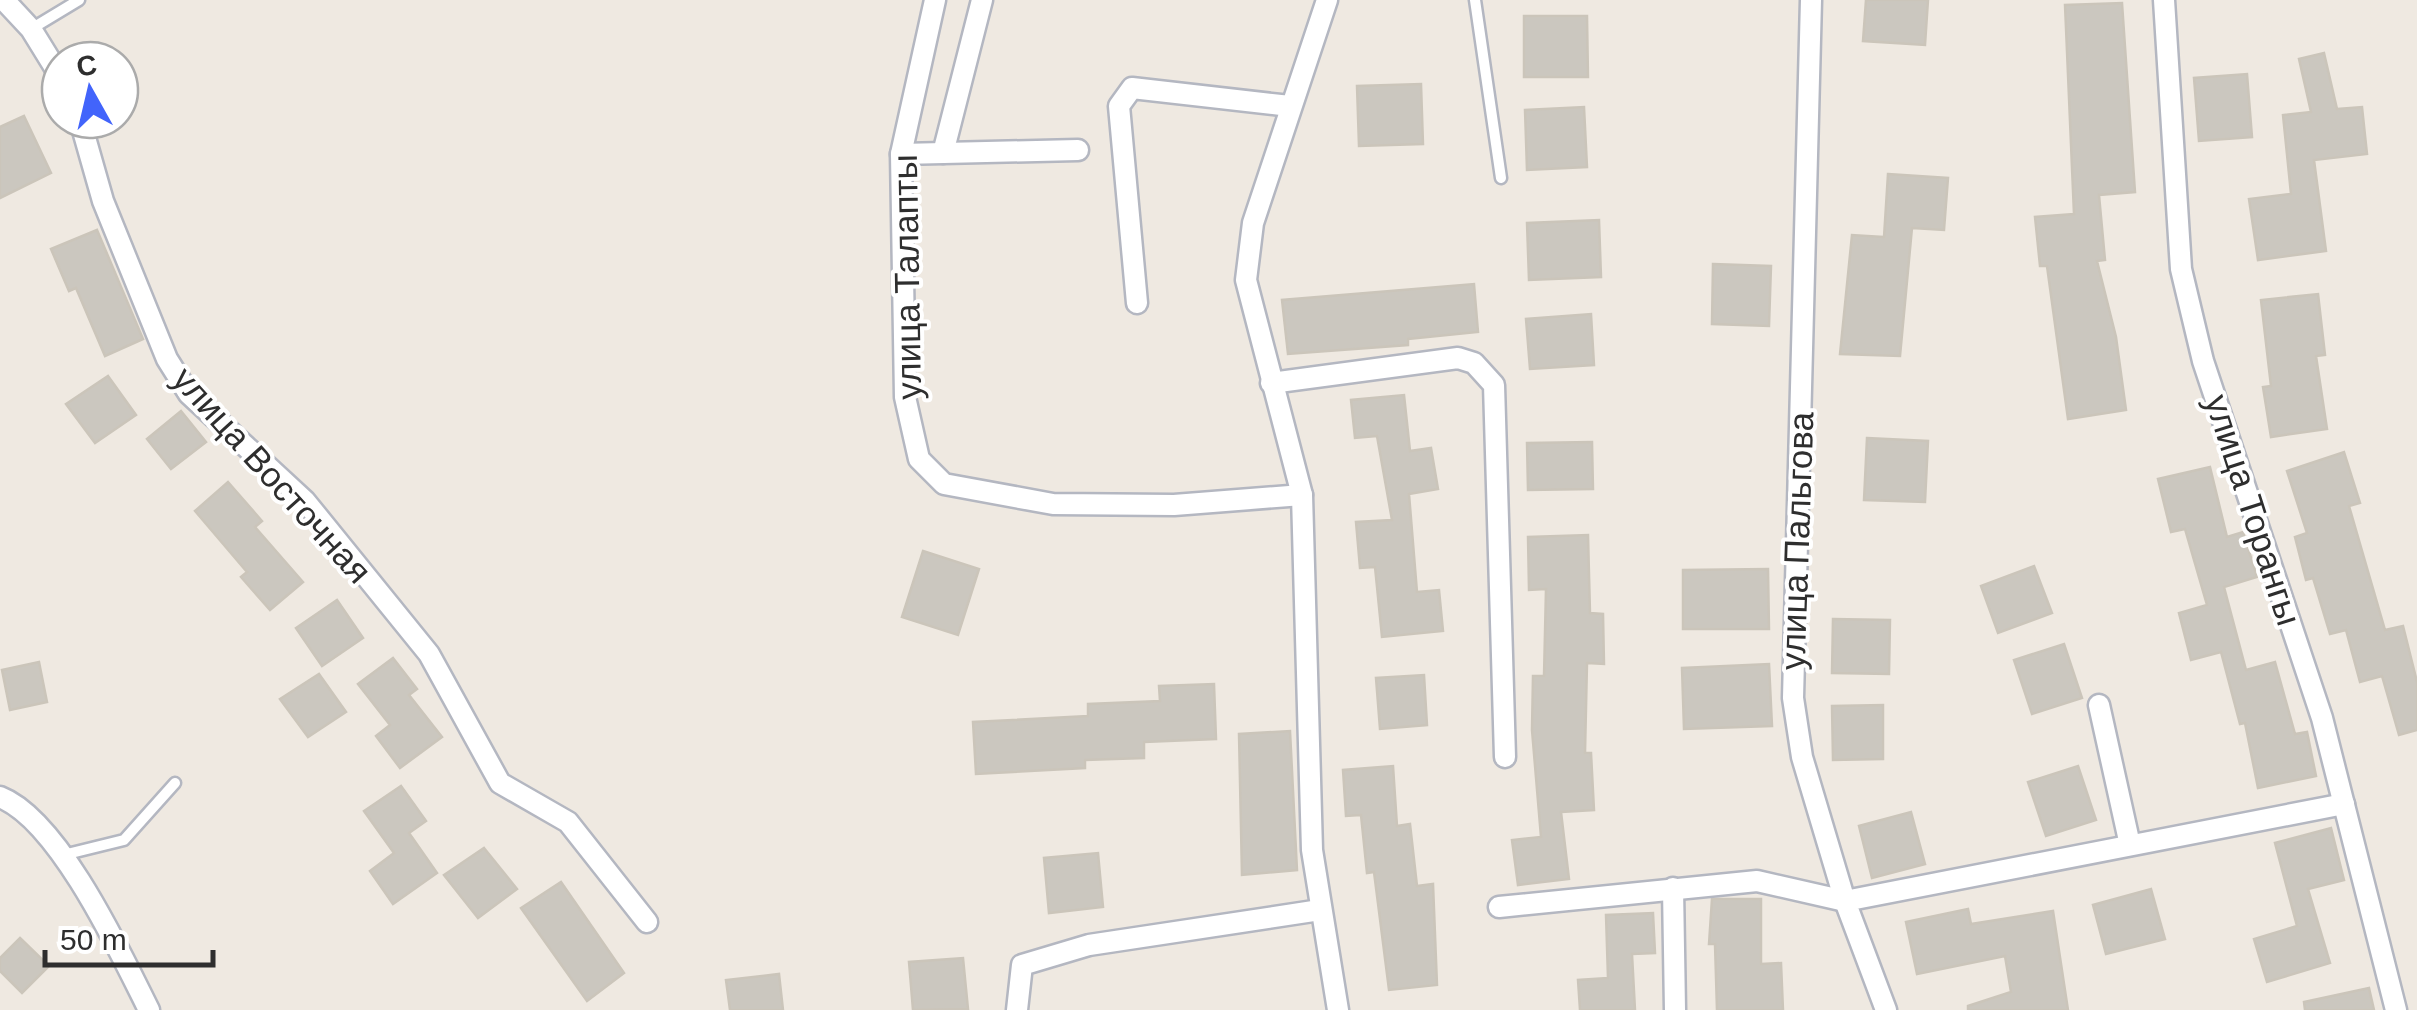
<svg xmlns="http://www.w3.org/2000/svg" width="2417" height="1010" font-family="Helvetica,sans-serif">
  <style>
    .building { fill: #cbc7bf; stroke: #cbc5ba; stroke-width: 2.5 }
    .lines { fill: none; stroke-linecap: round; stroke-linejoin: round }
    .service-casing { stroke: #b4b7c1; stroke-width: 15 }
    .minor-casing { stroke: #b4b7c1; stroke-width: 25 }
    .service { stroke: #fff; stroke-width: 10 }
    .minor { stroke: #fff; stroke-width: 20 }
    .labels { text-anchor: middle; stroke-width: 8; stroke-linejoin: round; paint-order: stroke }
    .street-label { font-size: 35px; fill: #2e2e2e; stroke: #fff }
  </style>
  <rect width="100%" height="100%" fill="#efe9e1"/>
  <g class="building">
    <path d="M1866,0h62l-3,45 -62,-4z"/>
    <path d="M2122,3l13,189 -36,3 6,65 -8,1 19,76 10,73 -58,9 -21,-153h-7l-5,-49 39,-3 -9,-209z"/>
    <path d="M1524,16h63l1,61h-64z"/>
    <path d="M2324,53l13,56 25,-2 5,47 -53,6 12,91 -68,9 -9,-61 42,-5 -8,-79 28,-3 -12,-53z"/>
    <path d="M2247,74l5,63 -53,4 -5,-63z"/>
    <path d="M1421,84l2,60 -64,2 -2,-60z"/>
    <path d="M1584,107l3,60 -60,3 -2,-60z"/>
    <path d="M24,116l27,57 -51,25v-71z"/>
    <path d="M1888,174l60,4 -4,52 -32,-2 -12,128 -60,-2 12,-119 32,2z"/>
    <path d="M1599,220l2,57 -72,3 -2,-57z"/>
    <path d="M97,230l46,109 -38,17 -29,-68 -7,3 -18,-42z"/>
    <path d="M1713,264l58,2 -2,60 -57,-2z"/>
    <path d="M1474,284l4,48 -70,7v6l-120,9 -6,-54z"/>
    <path d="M2318,294l7,61 -9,1 11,73 -56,8 -8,-50 8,-1 -10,-86z"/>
    <path d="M1591,314l3,51 -64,4 -4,-50z"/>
    <path d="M108,376l28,39 -41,28 -29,-39z"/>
    <path d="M1404,395l6,56 21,-3 7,41 -29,5 8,98 22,-2 4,41 -61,6 -7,-70 -15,1 -4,-46 36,-2 -15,-84 -22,2 -4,-38z"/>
    <path d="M181,411l25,31 -35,27 -24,-30z"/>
    <path d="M1867,438l61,3 -3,61 -61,-2z"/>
    <path d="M1592,442l1,47 -65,1 -1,-47z"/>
    <path d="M2344,452l16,51 -11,3 36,124 18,-4 14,56v48l-18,5 -17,-59 -22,6 -14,-52 -16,4 -17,-56 -7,2 -11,-43 12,-4 -20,-62z"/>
    <path d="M2210,467l17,70 16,-5 14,45 -33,10 22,83 29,-8 20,72 12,-2 9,44 -58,12 -13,-65 -5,1 -19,-72 -30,8 -12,-47 28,-8 -22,-76 -14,3 -13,-53z"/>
    <path d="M228,482l34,39 -7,6 48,55 -33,28 -29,-33 6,-5 -52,-61z"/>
    <path d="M1588,535l2,78 13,1 1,50 -17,-1 -2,90h6l3,57 -33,2 8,67 -51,6 -6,-45 29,-3 -9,-107 1,-54h11l2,-87 -17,1 -1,-53z"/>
    <path d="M923,551l56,18 -21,66 -56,-18z"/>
    <path d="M2034,566l18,47 -54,20 -17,-47z"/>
    <path d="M1768,569l1,60h-86v-59z"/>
    <path d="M337,600l26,38 -41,28 -26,-38z"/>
    <path d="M1833,619l57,1 -1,54 -57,-1z"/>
    <path d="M2064,644l18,54 -50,16 -18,-54z"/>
    <path d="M393,658l24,31 -8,6 33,42 -42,31 -24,-32 14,-11 -32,-41z"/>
    <path d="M39,662l8,40 -37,8 -8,-40z"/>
    <path d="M1769,664l3,62 -88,3 -2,-61z"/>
    <path d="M319,674l27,38 -38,25 -28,-38z"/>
    <path d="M1424,675l3,50 -47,4 -4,-51z"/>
    <path d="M1214,684l2,55 -72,3v16l-59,2v8l-109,6 -3,-52 115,-6v-12l72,-3 -1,-15z"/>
    <path d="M1883,705v54l-50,1 -1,-54z"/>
    <path d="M1290,731l7,139 -55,5 -3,-141z"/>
    <path d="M1393,766l4,60 13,-2 7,62 16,-2 4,101 -48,5 -15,-118 -7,1 -6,-58 -15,1 -3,-46z"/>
    <path d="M2078,766l18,54 -50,16 -18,-54z"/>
    <path d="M401,786l25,35 -17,12 28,40 -44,31 -23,-33 24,-18 -30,-42z"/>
    <path d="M1911,812l14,52 -53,14 -13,-52z"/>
    <path d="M2331,828l13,52 -36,9 22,74 -63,19 -13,-43 43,-13 -22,-83z"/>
    <path d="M484,848l33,41 -39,29 -34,-43z"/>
    <path d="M1098,853l5,54 -54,6 -5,-55z"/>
    <path d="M561,882l63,91 -37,28 -66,-93z"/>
    <path d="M2151,889l14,50 -59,15 -13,-49z"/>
    <path d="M1712,899h49v65l20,-1 2,47h-66l-2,-66h-6z"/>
    <path d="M1968,909l3,15 82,-13 15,99h-100v-4l43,-14 -6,-36 -88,18 -11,-52z"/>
    <path d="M1653,913l2,40 -23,1 3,56h-55l-2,-30 30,-2 -2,-63z"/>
    <path d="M20,938l29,28 -27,27 -22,-22v-13z"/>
    <path d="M963,958l5,51 -55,1 -4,-48z"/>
    <path d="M779,974l4,36h-53l-4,-30z"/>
    <path d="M2369,988l5,22h-69l-1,-8z"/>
  </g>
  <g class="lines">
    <g class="service-casing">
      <g id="service">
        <path d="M1475,0l26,178"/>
        <path d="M31,29l48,-29"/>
        <path d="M63,855l61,-15 51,-57"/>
      </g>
    </g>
    <g class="minor-casing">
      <g id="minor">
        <path d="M4,0l27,29 29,47"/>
        <path d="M935,0l-34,154 4,243 14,62 25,25 109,20 121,1 128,-10"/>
        <path d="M1327,0l-74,223 -7,57 56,215 10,355 26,160"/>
        <path d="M2164,0l17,269 22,92 119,357 74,292"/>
        <path d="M80,120l23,81 64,158 22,35 116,107 124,153 71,129 68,39 79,100"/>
        <path d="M943,153l39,-153"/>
        <path d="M901,154l177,-4"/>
        <path d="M1137,303l-18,-197 13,-18 158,18"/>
        <path d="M1271,383l187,-25 16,5 20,22 11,372"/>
        <path d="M2099,705l31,140"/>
        <path d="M0,797c59,23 121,157 149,213"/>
        <path d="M1673,888l2,122"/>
        <path d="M1499,907l258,-26 88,20 -43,-144 -9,-59 18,-698"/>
        <path d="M1017,1010l5,-45 67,-20 231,-35"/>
        <path d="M1886,1010l-41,-109 499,-97"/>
      </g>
    </g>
    <use href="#service" class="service"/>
    <use href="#minor" class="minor"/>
  </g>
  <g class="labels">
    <g class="street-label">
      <text transform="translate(907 277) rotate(-91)" y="12">улица Талапты</text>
      <text transform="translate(272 475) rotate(48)" y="12">улица Восточная</text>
      <text transform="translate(2253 510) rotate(72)" y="12">улица Торангы</text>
      <text transform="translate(1797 541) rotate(-88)" y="12">улица Пальгова</text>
    </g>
  </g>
  <g transform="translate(90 90) rotate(352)"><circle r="48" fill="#ffffff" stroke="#ababab" stroke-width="2.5"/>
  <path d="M0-8L18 38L0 25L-18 38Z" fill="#4264fb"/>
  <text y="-15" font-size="28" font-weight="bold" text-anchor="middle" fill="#2e2e2e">С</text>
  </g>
  <path d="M45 950v15h168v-15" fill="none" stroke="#2e2e2e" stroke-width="5"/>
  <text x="60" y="950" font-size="30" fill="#2e2e2e" stroke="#ffffff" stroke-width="8" paint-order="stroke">50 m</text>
</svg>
